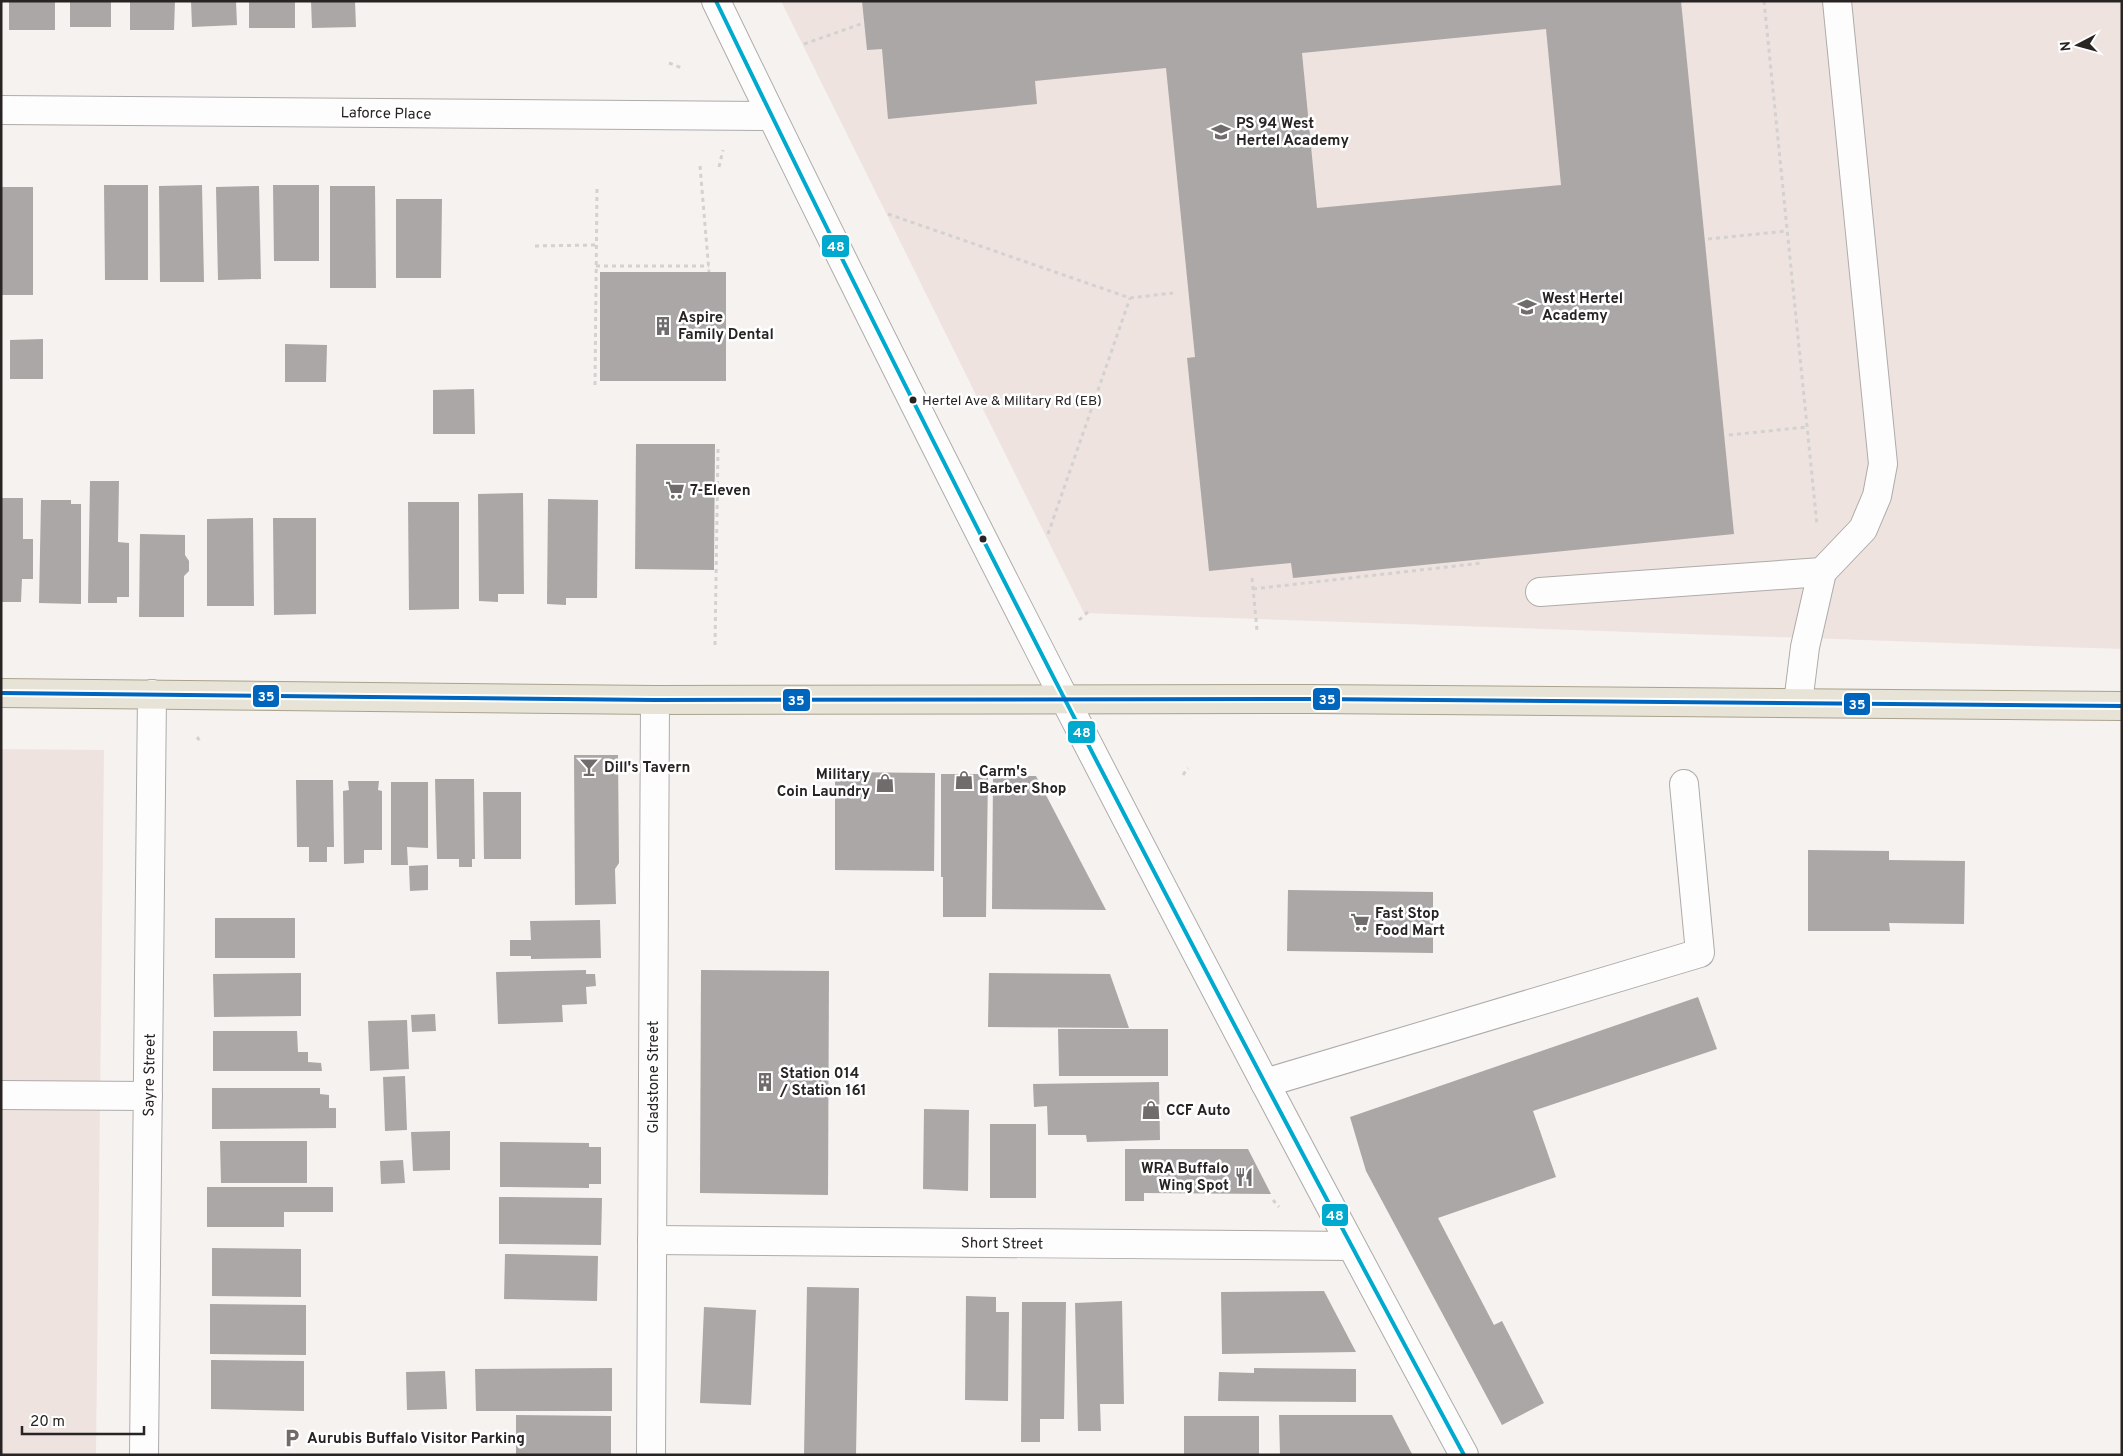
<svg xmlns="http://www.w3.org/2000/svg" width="2123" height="1456" font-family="Overpass,sans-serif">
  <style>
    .built { fill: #eee3df }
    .building { fill: #aaa7a6; fill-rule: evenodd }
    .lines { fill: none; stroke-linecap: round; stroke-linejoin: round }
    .minor-casing { stroke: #aeabaa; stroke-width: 30 }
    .major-casing { stroke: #aaa28d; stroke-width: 30 }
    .path { stroke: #d3d2d1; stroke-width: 3; stroke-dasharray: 4 4; stroke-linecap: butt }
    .minor { stroke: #fefdfd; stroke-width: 28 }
    .major { stroke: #e7e4d7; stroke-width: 28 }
    .bus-1-casing { stroke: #fff; stroke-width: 8 }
    .bus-2-casing { stroke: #fff; stroke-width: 8 }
    .bus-1 { stroke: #00a9ce; stroke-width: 4 }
    .bus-2 { stroke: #0065bd; stroke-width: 4 }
    .bus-dot { fill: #272423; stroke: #fff; stroke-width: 2 }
    .labels { text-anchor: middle; stroke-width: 5; stroke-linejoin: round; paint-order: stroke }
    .bus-label { font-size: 14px; fill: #272423; stroke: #fff; text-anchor: start }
    .street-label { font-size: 15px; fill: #272423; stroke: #fff }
    .poi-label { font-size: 15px; font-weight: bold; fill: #272423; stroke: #fff; text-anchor: start }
    .line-badge { stroke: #fff; stroke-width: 2 }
    .badge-label { font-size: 14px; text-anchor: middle; font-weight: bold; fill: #fff }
  </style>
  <rect width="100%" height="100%" fill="#f6f2f0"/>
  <g class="built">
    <path d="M781,1h1341v648l-1038,-36z"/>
    <path d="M1,749l103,1 -8,705h-95z"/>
  </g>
  <g class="building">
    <rect x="9" y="1" width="46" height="29"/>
    <rect x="70" y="1" width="41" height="26"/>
    <path d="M130,1h45l-1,29h-44z"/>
    <path d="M191,1h45l1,24 -45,2z"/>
    <rect x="249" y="1" width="46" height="27"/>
    <path d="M311,1h44l1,26 -44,1z"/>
    <path d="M862,1h819l53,533 -441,44 -2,-15 -82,8 -22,-213 8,-1 -29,-289 -131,13 2,23 -149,15 -6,-70 -15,1zM1546,29l15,156 -244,23 -15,-155z"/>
    <path d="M104,185h44v95h-43z"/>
    <path d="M202,185l2,97h-44l-1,-96z"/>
    <path d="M273,185h46v76h-45z"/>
    <path d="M259,186l2,93 -43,1 -2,-93z"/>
    <path d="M330,186h45l1,102h-46z"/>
    <rect x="1" y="187" width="32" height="108"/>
    <path d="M396,199h46l-1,79h-45z"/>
    <rect x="600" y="272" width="126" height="109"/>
    <path d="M43,339v40h-33v-39z"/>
    <path d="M285,344l42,1 -1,37h-41z"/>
    <path d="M474,389l1,45h-42v-44z"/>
    <path d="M636,444h79l-1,126 -79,-1z"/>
    <path d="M90,481h29l-1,61 11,1v54h-12v6h-29z"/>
    <path d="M523,493l1,101h-26v8l-19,-1 -1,-107z"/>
    <path d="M1,498h22v41h10v40h-11l-1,23h-20z"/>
    <path d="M548,499l50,1 -1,98h-31v7l-19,-1z"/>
    <path d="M41,500h30v4h10v100l-42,-1z"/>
    <path d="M408,502h51v107l-50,1z"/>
    <path d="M253,518l1,88h-47v-87z"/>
    <path d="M273,518h43v96l-42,1z"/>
    <path d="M140,534l45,1v20l4,6v10l-5,5v41h-45z"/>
    <path d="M574,755h44l1,108 -4,6 1,35 -41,1z"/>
    <path d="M835,772l100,1 -1,98 -99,-1z"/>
    <path d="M941,774h47l-2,143h-43v-40h-2z"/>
    <path d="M993,776h43l70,134 -114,-1z"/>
    <path d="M435,779h39l1,80h-3v8h-13v-8h-22z"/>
    <path d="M296,780h37l1,67h-7v15h-18v-15h-12z"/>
    <path d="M348,781h31l-1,9 4,1v59h-18v13l-20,1 -1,-73 6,-1z"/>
    <path d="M391,782h37v66l-21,-1 1,18h-17z"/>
    <path d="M483,792h38v67h-37z"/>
    <path d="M1808,850l81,1v9l76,1 -1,63 -75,-1 1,8h-82z"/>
    <path d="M428,865v25l-18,1 -1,-25z"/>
    <path d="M1288,890l145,2v61l-146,-2z"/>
    <rect x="215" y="918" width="80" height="40"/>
    <path d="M600,920l1,38 -70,1v-3h-21v-16h21l-1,-19z"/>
    <path d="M586,970v4h9l1,12 -10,1 1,17 -25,1 1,17 -65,2 -2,-52z"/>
    <path d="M701,970l128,1 -1,224 -128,-2z"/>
    <path d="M301,973v43l-87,1 -1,-43z"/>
    <path d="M989,973l121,1 19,54 -141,-1z"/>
    <path d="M1698,997l19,52 -184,62 23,66 -118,41 56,107 8,-4 42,82 -42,22 -136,-254 -16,-54z"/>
    <path d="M435,1014l1,17 -24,1 -1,-17z"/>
    <path d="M407,1020l2,49 -39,2 -2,-50z"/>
    <path d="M1058,1029h110v47h-109z"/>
    <path d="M213,1031h84l1,21h10v10l13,1 1,8h-109z"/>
    <path d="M405,1076l2,54 -22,1 -2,-54z"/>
    <path d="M1159,1082l1,58 -73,2 -1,-7h-38l-1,-29 -13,1 -1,-23z"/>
    <path d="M212,1088h108v6l9,1v13h7v20l-124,1z"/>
    <path d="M924,1109l45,1 -1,81 -45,-2z"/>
    <rect x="990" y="1124" width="46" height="74"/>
    <path d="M450,1131v39l-37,1 -2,-39z"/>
    <path d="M220,1141h87v42h-86z"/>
    <path d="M500,1142l89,1v4h12v37h-12v4l-89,-1z"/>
    <path d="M1125,1149h123l23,45 -127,-1v8h-19z"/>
    <path d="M403,1160l2,23 -24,1 -1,-23z"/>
    <path d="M207,1187h126v25h-49v15h-77z"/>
    <path d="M499,1197l103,1 -1,47 -102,-1z"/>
    <path d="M212,1248l89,1v48l-89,-1z"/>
    <path d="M505,1254l93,2 -1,45 -93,-2z"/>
    <path d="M807,1287l52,1 -3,167h-52z"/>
    <path d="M1324,1291l32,61 -134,2 -1,-62z"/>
    <path d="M966,1296l30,1v15h13l-1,89 -43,-1z"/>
    <path d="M1122,1301l2,103h-24l1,27h-23l-3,-128z"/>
    <path d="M1022,1302h44l-2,117h-24v23h-19z"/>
    <path d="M210,1304l96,1v50l-96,-1z"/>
    <path d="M704,1307l52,3 -5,95 -51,-2z"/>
    <path d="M211,1360l93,1v50l-93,-2z"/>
    <path d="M612,1368v43h-136l-1,-42z"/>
    <path d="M1254,1368l102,1v33l-138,-1 1,-29 35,1z"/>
    <path d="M445,1371l2,38 -40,1 -1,-38z"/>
    <path d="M516,1415l95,1v39h-95z"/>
    <path d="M1279,1415h113l20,39 -132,1z"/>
    <rect x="1184" y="1416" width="75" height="39"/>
  </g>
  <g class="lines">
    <g class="minor-casing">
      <g id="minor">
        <path d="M716,1c237,491 489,975 748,1454"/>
        <path d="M1,110l770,6"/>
        <path d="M1540,592l282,-20"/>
        <path d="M1798,703l7,-56 17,-75 41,-43 14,-33 6,-32 -46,-463"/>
        <path d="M1265,1083l435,-130 -16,-169"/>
        <path d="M1,1095l147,1"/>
        <path d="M652,1240l699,6"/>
        <path d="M144,1455l8,-761"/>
        <path d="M651,1455l4,-755"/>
      </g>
    </g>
    <g class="major-casing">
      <path id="major" d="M1,693l654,7 657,-1 810,7"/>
    </g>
    <g class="path">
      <path d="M1764,1l53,524"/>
      <path d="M804,44l57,-20"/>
      <path d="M669,63l13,5"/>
      <path d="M700,166l9,106"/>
      <path d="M719,167l4,-17"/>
      <path d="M888,214l242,84 43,-5"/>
      <path d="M1708,239l79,-8"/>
      <path d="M535,246l61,-1"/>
      <path d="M596,266h113"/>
      <path d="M595,385l2,-198"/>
      <path d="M1729,435l78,-8"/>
      <path d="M1048,534l82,-236"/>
      <path d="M1252,578l5,52"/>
      <path d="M1253,589l229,-26"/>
      <path d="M1079,620l10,-9"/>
      <path d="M715,645l3,-196"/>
      <path d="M197,737l3,4"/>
      <path d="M1183,775l5,-7"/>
      <path d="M1273,1200l6,7"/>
    </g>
    <use href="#minor" class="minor"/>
    <use href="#major" class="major"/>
    <g class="bus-1-casing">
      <path id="bus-1" d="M716,1c237,491 489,975 748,1454"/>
    </g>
    <g class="bus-2-casing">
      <path id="bus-2" d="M1,693l654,7 657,-1 810,7"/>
    </g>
    <use href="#bus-1" class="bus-1"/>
    <use href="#bus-2" class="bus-2"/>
  </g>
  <defs>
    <g id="school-bare" transform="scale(1.5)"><path d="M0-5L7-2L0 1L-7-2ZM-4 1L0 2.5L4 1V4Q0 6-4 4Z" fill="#6f6c6b" stroke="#fff" stroke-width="2.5" paint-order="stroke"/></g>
    <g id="building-bare" transform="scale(1.5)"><path d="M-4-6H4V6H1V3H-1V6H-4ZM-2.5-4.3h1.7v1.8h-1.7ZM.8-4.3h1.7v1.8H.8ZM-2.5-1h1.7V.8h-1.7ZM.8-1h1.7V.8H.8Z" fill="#6f6c6b" stroke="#fff" stroke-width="2.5" paint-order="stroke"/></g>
    <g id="supermarket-bare" transform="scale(1.5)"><path d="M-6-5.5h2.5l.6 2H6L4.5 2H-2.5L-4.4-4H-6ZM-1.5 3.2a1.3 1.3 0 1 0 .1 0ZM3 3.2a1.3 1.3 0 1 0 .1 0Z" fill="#6f6c6b" stroke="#fff" stroke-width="2.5" paint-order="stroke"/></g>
    <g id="bar-bare" transform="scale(1.5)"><path d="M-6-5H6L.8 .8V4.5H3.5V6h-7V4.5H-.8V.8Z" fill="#6f6c6b" stroke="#fff" stroke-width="2.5" paint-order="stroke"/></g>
    <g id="shop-bare" transform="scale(1.5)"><path d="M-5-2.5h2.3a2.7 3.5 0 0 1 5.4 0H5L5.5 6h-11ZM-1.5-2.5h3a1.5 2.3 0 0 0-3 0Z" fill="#6f6c6b" stroke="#fff" stroke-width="2.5" paint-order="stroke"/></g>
    <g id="restaurant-bare" transform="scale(1.5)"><path d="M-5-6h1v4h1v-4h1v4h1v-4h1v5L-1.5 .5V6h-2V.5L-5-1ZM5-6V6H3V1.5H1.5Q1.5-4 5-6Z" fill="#6f6c6b" stroke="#fff" stroke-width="2.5" paint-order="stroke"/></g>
    <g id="parking-bare" transform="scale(1.5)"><path d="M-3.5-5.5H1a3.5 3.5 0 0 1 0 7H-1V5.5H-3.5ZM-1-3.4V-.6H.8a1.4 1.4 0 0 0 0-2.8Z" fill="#6f6c6b" stroke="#fff" stroke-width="2.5" paint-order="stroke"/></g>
  </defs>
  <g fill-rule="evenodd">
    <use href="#school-bare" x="1221" y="132"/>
    <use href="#school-bare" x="1527" y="307"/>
    <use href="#building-bare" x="663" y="326"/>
    <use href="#supermarket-bare" x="675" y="490"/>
    <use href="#bar-bare" x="589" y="767"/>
    <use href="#shop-bare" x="964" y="780"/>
    <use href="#shop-bare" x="885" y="783"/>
    <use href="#supermarket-bare" x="1360" y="922"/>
    <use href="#building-bare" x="765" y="1082"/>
    <use href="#shop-bare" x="1151" y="1110"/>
    <use href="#restaurant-bare" x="1244" y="1177"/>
    <use href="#parking-bare" x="292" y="1438"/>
  </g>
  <g class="bus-dot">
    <circle cx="913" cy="400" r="4.5"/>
    <circle cx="983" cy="539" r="4.5"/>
  </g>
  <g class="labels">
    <g class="bus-label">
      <text x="922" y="405">Hertel Ave &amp; Military Rd (EB)</text>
    </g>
    <g class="street-label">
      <text transform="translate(386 113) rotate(1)" y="5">Laforce Place</text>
      <text transform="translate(149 1075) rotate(-89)" y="5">Sayre Street</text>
      <text transform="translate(653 1077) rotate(-90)" y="5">Gladstone Street</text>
      <text transform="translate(1002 1243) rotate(1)" y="5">Short Street</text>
    </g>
    <g class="poi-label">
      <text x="1236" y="128">PS 94 West<tspan x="1236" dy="17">Hertel Academy</tspan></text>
      <text x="1542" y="303">West Hertel<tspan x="1542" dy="17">Academy</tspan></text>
      <text x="678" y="322">Aspire<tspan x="678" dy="17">Family Dental</tspan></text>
      <text x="690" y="495">7-Eleven</text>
      <text x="604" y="772">Dill's Tavern</text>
      <text x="979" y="776">Carm's<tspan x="979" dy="17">Barber Shop</tspan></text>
      <text x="870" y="779" text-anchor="end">Military<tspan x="870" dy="17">Coin Laundry</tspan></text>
      <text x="1375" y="918">Fast Stop<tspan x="1375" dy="17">Food Mart</tspan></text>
      <text x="780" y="1078">Station 014<tspan x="780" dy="17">/ Station 161</tspan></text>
      <text x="1166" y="1115">CCF Auto</text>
      <text x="1229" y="1173" text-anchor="end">WRA Buffalo<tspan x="1229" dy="17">Wing Spot</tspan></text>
      <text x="307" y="1443">Aurubis Buffalo Visitor Parking</text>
    </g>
  </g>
  <g class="line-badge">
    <rect x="821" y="234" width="29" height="24" rx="5" fill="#00a9ce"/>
    <rect x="252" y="684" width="28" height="24" rx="5" fill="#0065bd"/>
    <rect x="1312" y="687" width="29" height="24" rx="5" fill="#0065bd"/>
    <rect x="782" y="688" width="29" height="24" rx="5" fill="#0065bd"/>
    <rect x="1843" y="692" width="28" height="24" rx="5" fill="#0065bd"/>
    <rect x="1067" y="720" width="29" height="24" rx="5" fill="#00a9ce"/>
    <rect x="1321" y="1203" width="28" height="24" rx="5" fill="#00a9ce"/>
  </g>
  <g class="badge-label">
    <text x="836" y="251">48</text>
    <text x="266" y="701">35</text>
    <text x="1327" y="704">35</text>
    <text x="796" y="705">35</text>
    <text x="1857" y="709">35</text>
    <text x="1082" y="737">48</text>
    <text x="1335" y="1220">48</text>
  </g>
  <rect width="2123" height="1456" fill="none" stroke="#272423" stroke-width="5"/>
  <g transform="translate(2078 45) rotate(264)" stroke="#ffffff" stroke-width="4" paint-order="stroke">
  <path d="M0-4L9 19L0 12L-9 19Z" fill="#272423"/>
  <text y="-8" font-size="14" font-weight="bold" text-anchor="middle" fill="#272423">N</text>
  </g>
  <path d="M22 1426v8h122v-8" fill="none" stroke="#272423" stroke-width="2.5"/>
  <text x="30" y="1426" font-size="15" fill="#272423" stroke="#ffffff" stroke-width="4" paint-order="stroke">20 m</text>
</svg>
